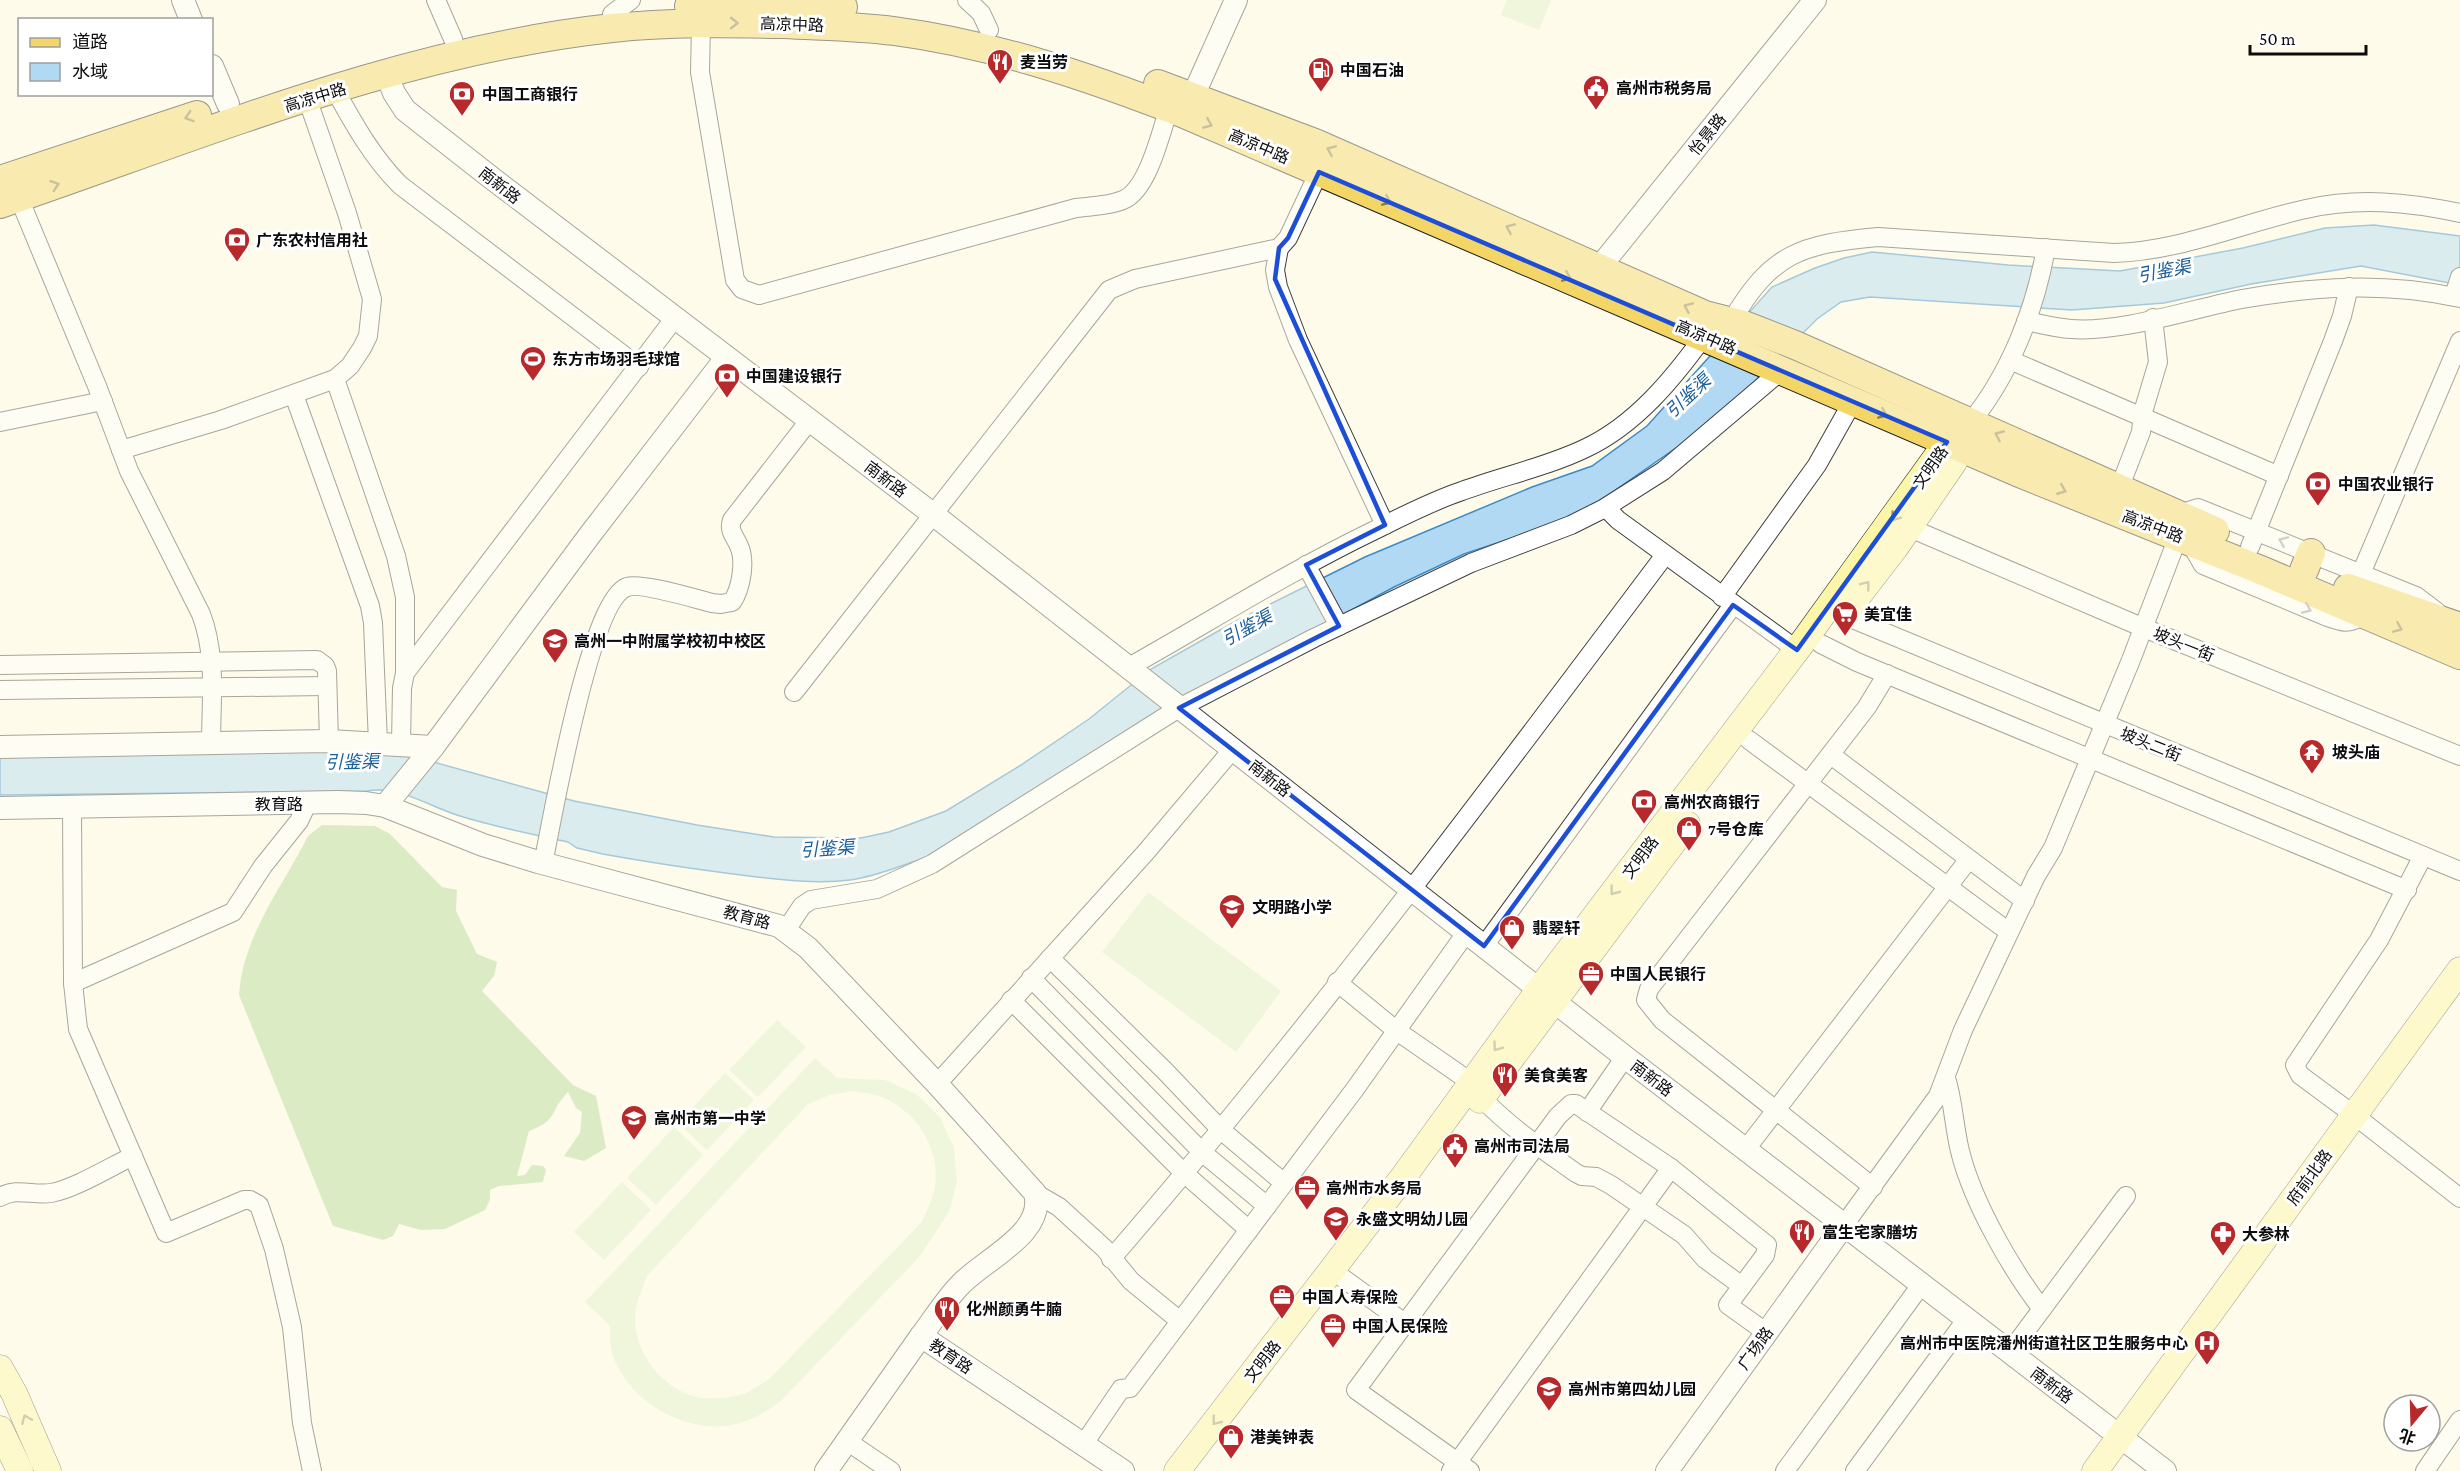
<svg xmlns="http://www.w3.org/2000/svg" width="2460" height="1471" font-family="'Crimson Pro','Noto Sans SC',serif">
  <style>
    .forest { fill: #b1d796 }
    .pitch { fill: #e0efc8; fill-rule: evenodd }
    .water { fill: #b2d9f4; stroke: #3b8bc8; stroke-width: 1.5 }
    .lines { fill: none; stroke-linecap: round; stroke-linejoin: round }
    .minor-casing { stroke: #3f3f3f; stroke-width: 20 }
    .tertiary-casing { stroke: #3f3f3f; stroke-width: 24 }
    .secondary-casing { stroke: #2e2e2e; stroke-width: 27 }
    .primary-casing { stroke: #1d1d1d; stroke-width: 30 }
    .minor { stroke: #fff; stroke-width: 18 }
    .tertiary { stroke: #fff; stroke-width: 22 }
    .secondary { stroke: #fcf6a8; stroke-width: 26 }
    .primary { stroke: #f4d666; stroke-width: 28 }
    .oneway { stroke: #8c7b3e }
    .oneway2 { stroke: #9c986a }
    .oneway3 { stroke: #9e9e9e }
    .marked { fill: none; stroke: #1d4ed8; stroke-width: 4.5; stroke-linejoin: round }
    .labels { text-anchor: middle; stroke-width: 6; stroke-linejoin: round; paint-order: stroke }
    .street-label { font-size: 16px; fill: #0c0c0c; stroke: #fff }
    .poi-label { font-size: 16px; font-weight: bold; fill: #0c0c0c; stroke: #fff; text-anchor: start }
    .water-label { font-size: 18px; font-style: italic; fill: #1a5d99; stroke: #fff }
  </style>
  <rect width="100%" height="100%" fill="#fefbeb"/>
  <path class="forest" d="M322,825l53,1 15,8 52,53 15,3 -1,21 21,43 20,8 -3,14 -12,15 91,94 23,11 10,52 -22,13 -20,-5 16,-23 2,-21 -6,-4 -8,-16c-19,19 -9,28 -39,39l-12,45 8,-1 7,-10 11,1 3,4 -3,12 -44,4 -9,4v10l-5,10 -40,19 -24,1 -22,-6 -6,12 -10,4 -50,-14 -94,-231c4,-60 43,-107 69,-159z"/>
  <g class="pitch">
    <path d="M1507,0h44l-12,30 -38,-15z"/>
    <path d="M1148,892l133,99 -45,61 -134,-100z"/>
    <path d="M777,1020l29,27 -48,50 -29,-27z"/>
    <path d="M815,1058l22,20 48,2 31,14 24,23 14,31 3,33 -8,31 -29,44 -139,145c-16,12 -34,22 -55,25 -47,5 -103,-29 -115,-77 -1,-7 -1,-16 -1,-23l-25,-24zM853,1091c8,2 16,2 23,4 38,12 65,52 59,91 -1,12 -9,25 -13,36l-154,158c-10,6 -23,15 -33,16 -10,2 -23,3 -33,2 -35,-5 -67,-42 -67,-78 0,-16 6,-29 12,-44l161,-172 22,-9z"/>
    <path d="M725,1073l29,27 -47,50 -29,-27z"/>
    <path d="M674,1127l29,28 -47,50 -29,-27z"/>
    <path d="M622,1182l29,28 -47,50 -30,-28z"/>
  </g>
  <path class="water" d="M2374,225l86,11v49l-99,-19 -110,18 -87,19 -92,7 -202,-13 -29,5 -24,17 -80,80 -51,42 -102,71 -48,18 -72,24 -70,33 -131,71 -329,197c-28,8 -54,21 -84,25 -33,4 -67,0 -101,-4 -48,-6 -97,-13 -146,-22l-26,-6 -9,-6c-36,-8 -73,-15 -108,-26 -30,-9 -61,-31 -93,-25l-367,4v-40l311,-7 97,7 166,46 123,24 77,12 87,1 28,-6 57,-21 75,-46 68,-46 62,-50 85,-48 129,-64 167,-70 60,-21 55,-40 125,-139 43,-19 29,-10 28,-6 136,13 112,6 123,-23 82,-20z"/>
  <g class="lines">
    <g class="minor-casing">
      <g id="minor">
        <path d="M436,0l17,39"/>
        <path d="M967,0l14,13 8,17"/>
        <path d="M612,14l19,-14"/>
        <path d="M701,24l-1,48 35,208 7,9 17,6 317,-87c15,-2 33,-2 47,-8 25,-10 38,-68 46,-92"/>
        <path d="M335,90c19,34 37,67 65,95l239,182"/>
        <path d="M19,198l78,188 32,85 72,143c16,42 10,86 10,131"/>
        <path d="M1279,248l-4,22 3,17 20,53 87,185"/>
        <path d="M2454,296l6,-19"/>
        <path d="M2026,321c15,3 30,7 45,8 50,4 120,-20 171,-30 74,-13 144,-17 218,-1"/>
        <path d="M1731,322c40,-69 70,-78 147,-85l236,16c67,-2 128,-30 192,-44 52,-12 102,-7 154,4"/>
        <path d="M2010,360l269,116"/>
        <path d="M335,379l61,177 9,41v76"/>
        <path d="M294,395l76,211 3,17 5,120"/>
        <path d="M0,422l103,-21"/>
        <path d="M1970,423c40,-49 65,-113 76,-175"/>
        <path d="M121,450l100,-30 114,-41 15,-13 12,-18 6,-12 4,-37 -25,-86 -40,-115"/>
        <path d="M2119,489l22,-57 2,-20 15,-50 -5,-44"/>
        <path d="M1606,508l12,12 179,130"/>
        <path d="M2182,513l16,-5 218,88 21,16"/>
        <path d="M1910,528l234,100 316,128"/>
        <path d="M2189,541l14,24 122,51c16,6 25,10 39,-2"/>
        <path d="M2250,547l83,-206 9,-25 7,-29"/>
        <path d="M1306,565l33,61"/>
        <path d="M2357,583l103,-242"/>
        <path d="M1722,597l95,-132 36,-64"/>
        <path d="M1843,615l617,256"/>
        <path d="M1821,644l36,18 550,228"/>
        <path d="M0,665l317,-5 8,6 2,5 2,70"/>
        <path d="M1129,667c82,-46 161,-96 246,-137 28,-14 57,-29 87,-39 40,-15 85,-24 124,-43 49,-23 87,-69 118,-112"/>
        <path d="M0,690l327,-4"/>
        <path d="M794,692l315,-402 26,-11 144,-31 9,-10 31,-66"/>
        <path d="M1749,740l260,192"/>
        <path d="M401,744l1,-56 3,-15 269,-354"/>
        <path d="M1831,755l194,146"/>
        <path d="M72,808l1,175 5,46 88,204 78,-33h6l9,5 15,44 18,78 10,96 10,48"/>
        <path d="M2423,856l-44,84 -84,125 5,10 54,40 106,83"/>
        <path d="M543,864c9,-44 47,-264 84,-277 13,-5 69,12 85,16l9,1 11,-2c9,-13 14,-41 7,-56 -4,-10 -11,-15 -7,-26l77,-99"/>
        <path d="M786,930l16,-24 9,-6 66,-11 55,-25 247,-156 135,-70 157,-75 100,-38 32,-16 60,-38 119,-101"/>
        <path d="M1484,946l249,-341"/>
        <path d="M1050,958l116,114 55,58 63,53"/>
        <path d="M1031,978l172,175 64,53"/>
        <path d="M1337,982l60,49 75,52"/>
        <path d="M73,983l160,-71 30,-46 36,-45 8,-17"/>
        <path d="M1011,1000l174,174 64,56"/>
        <path d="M1946,1078c8,25 8,52 15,77 13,49 50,114 81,154"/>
        <path d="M937,1084l209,-232 87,-103"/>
        <path d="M1482,1098c27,29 62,52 94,75l6,3 14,1 15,8 73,50 21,24 37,27"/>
        <path d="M1587,1112l38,-55"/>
        <path d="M1746,1149l223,-290"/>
        <path d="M1873,1187l-211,-167 -16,-20 3,-11 218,-282 20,-33"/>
        <path d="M1035,1193l24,14 45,41 27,33 49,40"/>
        <path d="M0,1197c17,-10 33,-1 51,-4 23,-4 59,-26 82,-37"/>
        <path d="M1844,1225l94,-129 25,-66 73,-154 17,-28 78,-188 47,-123"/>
        <path d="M1111,1259c196,-226 375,-466 554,-704"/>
        <path d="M1344,1279l62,45"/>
        <path d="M2010,1352l116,-156"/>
        <path d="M847,1441l44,30"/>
        <path d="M1083,1445l38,-56 9,-1 225,-299 111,-156"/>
        <path d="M1451,1471l220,-303"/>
        <path d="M1470,1471l-114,-81 202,-274 13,-12h5l95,64 96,77 -2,10 -37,50 39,28"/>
        <path d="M1785,1471l136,-186"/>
        <path d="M1855,1471l111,-151"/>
        <path d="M2425,1471l35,-51"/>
      </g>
    </g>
    <g class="tertiary-casing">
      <g id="tertiary">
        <path d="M183,0l8,20"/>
        <path d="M212,66l16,38"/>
        <path d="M387,75l7,18 11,17 84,66 445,339 691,542 540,414"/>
        <path d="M1193,96l43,-96"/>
        <path d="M1599,268l216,-268"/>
        <path d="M0,747l329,-6 104,6"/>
        <path d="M385,806l48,-59 156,-211 137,-178"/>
        <path d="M0,808l338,-6 28,1 19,3 98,39 55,17 241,64 29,22 129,136 98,109c11,40 -50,66 -74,91 -15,15 -27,35 -40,52l202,135"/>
        <path d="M826,1471l95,-135"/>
        <path d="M1667,1471l177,-246"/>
      </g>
    </g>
    <g class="secondary-casing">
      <g id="secondary">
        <path d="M1851,605l44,-57 59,-86"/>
        <path d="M1480,1100l207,-276"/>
        <path d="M0,1368l14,25 34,78"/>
        <path d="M0,1429l20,42"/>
        <path d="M1177,1471l227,-295 135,-186 266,-351 142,-197 16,-13"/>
        <path d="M2095,1471l365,-501"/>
      </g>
    </g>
    <g class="primary-casing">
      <g id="primary">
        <path d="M689,6l43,-3 111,4"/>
        <path d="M1158,84l157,59 390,172 39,10 51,20 420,186"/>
        <path d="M0,180l197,-65"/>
        <path d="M0,204c200,-68 400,-153 612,-176 57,-6 115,-5 172,-4 36,2 73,2 110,7 99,13 195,46 288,82l835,359 246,99 197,84"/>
        <path d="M2304,570l7,-17"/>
        <path d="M2348,588l112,39"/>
      </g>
    </g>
    <use href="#minor" class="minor"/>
    <use href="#tertiary" class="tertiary"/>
    <use href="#secondary" class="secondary"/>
    <use href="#primary" class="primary"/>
  </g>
  <defs><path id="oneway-chevron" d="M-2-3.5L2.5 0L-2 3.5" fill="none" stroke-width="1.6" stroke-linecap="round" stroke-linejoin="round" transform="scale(1.5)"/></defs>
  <g class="oneway">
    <use href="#oneway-chevron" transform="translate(734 23)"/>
    <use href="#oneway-chevron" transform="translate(189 117) rotate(162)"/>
    <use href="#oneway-chevron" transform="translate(1208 124) rotate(23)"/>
    <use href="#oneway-chevron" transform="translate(1331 150) rotate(-157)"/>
    <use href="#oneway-chevron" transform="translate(55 185) rotate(-19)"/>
    <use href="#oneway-chevron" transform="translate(1387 201) rotate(23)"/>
    <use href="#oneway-chevron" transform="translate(1510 228) rotate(-156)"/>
    <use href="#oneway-chevron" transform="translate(1567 277) rotate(23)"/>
    <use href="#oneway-chevron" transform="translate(1688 307) rotate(-156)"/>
    <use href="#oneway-chevron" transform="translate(1883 414) rotate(24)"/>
    <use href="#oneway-chevron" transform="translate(1999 435) rotate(-156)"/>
    <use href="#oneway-chevron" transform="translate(2062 490) rotate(22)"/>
    <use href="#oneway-chevron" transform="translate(2398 628) rotate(23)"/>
  </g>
  <g class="oneway2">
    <use href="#oneway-chevron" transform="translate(1895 517) rotate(126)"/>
    <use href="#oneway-chevron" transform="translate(1866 585) rotate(-52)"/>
    <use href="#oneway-chevron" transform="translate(1614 891) rotate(127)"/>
    <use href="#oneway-chevron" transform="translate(1497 1047) rotate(126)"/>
    <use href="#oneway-chevron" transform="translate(26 1419) rotate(-113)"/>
    <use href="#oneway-chevron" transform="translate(1216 1421) rotate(128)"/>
  </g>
  <g class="oneway3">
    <use href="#oneway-chevron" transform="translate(2283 541) rotate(-157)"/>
    <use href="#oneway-chevron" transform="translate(2307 609) rotate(23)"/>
  </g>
  <path d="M0 0H2460V1471H0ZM1319,172l628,270 -150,208 -64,-45 -249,341 -305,-238 160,-82 -33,-61 79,-40 -110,-246 4,-31 9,-10z" fill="#fefbeb" fill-opacity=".55" fill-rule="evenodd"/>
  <path class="marked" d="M1319,172l628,270 -150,208 -64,-45 -249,341 -305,-238 160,-82 -33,-61 79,-40 -110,-246 4,-31 9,-10z"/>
  <defs>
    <g id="restaurant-pin" transform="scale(1.35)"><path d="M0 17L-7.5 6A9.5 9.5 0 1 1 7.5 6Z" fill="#b7292b" stroke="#fff"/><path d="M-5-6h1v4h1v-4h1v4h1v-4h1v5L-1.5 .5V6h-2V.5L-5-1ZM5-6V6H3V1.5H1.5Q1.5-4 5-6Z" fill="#fff"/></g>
    <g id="fuel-pin" transform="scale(1.35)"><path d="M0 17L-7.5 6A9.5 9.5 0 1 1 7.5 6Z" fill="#b7292b" stroke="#fff"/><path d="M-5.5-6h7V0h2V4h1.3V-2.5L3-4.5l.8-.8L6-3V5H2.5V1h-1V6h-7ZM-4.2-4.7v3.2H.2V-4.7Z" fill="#fff"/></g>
    <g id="civic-pin" transform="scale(1.35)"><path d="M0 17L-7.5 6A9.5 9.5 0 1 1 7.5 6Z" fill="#b7292b" stroke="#fff"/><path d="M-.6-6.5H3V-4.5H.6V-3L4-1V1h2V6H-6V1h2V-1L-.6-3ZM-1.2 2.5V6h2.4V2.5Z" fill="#fff"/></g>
    <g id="bank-pin" transform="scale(1.35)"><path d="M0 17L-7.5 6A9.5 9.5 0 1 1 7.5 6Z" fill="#b7292b" stroke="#fff"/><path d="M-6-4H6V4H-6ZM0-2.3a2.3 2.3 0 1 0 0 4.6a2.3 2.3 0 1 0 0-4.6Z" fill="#fff"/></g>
    <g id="stadium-pin" transform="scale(1.35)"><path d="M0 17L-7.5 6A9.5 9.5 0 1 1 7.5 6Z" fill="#b7292b" stroke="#fff"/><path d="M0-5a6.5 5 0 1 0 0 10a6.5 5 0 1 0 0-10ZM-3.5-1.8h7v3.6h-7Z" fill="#fff"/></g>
    <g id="supermarket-pin" transform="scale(1.35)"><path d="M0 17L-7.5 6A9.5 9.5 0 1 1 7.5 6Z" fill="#b7292b" stroke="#fff"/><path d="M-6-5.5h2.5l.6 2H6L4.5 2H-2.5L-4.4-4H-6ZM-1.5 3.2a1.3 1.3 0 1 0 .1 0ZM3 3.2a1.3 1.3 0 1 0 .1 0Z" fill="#fff"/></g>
    <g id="school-pin" transform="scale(1.35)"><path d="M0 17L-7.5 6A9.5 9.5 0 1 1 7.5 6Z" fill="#b7292b" stroke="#fff"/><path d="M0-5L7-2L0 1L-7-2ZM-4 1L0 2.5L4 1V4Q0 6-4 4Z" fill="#fff"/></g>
    <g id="temple-pin" transform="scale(1.35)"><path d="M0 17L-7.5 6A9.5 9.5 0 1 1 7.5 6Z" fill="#b7292b" stroke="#fff"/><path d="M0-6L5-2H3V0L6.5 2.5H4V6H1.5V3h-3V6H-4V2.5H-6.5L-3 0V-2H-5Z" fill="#fff"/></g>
    <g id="shop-pin" transform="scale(1.35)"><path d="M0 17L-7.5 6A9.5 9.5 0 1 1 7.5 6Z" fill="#b7292b" stroke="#fff"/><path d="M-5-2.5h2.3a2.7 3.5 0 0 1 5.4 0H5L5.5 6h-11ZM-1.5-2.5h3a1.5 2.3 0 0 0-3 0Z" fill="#fff"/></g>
    <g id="office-pin" transform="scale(1.35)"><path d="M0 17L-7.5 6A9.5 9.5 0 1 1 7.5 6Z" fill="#b7292b" stroke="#fff"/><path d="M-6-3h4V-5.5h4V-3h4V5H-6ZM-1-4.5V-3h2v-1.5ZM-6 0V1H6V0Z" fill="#fff"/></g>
    <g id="pharmacy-pin" transform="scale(1.35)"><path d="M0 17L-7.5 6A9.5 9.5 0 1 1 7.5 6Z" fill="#b7292b" stroke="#fff"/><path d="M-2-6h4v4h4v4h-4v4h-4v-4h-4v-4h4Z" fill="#fff"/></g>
    <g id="hospital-pin" transform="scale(1.35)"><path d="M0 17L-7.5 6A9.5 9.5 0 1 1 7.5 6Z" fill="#b7292b" stroke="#fff"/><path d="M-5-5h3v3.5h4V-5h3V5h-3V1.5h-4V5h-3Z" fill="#fff"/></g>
  </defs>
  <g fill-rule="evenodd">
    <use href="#restaurant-pin" x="1000" y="62"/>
    <use href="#fuel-pin" x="1321" y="70"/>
    <use href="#civic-pin" x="1596" y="88"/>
    <use href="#bank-pin" x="462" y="94"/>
    <use href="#bank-pin" x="237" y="240"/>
    <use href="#stadium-pin" x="533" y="359"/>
    <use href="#bank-pin" x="727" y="376"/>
    <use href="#bank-pin" x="2318" y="484"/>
    <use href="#supermarket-pin" x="1845" y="614"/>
    <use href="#school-pin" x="555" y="641"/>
    <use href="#temple-pin" x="2312" y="752"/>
    <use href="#bank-pin" x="1644" y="802"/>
    <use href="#shop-pin" x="1689" y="829"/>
    <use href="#school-pin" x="1232" y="907"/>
    <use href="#shop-pin" x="1512" y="928"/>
    <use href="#office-pin" x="1591" y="974"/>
    <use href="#restaurant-pin" x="1505" y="1075"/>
    <use href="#school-pin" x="634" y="1118"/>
    <use href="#civic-pin" x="1455" y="1146"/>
    <use href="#office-pin" x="1307" y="1188"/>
    <use href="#school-pin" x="1336" y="1219"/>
    <use href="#restaurant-pin" x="1802" y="1232"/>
    <use href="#pharmacy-pin" x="2223" y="1234"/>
    <use href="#office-pin" x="1282" y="1297"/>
    <use href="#restaurant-pin" x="947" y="1309"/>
    <use href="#office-pin" x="1333" y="1326"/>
    <use href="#hospital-pin" x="2207" y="1343"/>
    <use href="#school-pin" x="1549" y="1389"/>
    <use href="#shop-pin" x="1231" y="1437"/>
  </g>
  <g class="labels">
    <g class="street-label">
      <text transform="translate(792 24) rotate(2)" y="6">高凉中路</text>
      <text transform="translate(315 97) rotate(-17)" y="6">高凉中路</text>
      <text transform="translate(1707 134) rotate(-51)" y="6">怡景路</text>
      <text transform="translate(1259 146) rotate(23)" y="6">高凉中路</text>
      <text transform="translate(500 185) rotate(38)" y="6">南新路</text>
      <text transform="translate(1706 337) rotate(23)" y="6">高凉中路</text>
      <text transform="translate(1930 467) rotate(-55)" y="6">文明路</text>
      <text transform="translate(886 479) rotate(37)" y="6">南新路</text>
      <text transform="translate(2153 526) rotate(21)" y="6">高凉中路</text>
      <text transform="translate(2184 644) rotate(22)" y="6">坡头一街</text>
      <text transform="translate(2151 744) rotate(22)" y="6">坡头二街</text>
      <text transform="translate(1270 778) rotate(38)" y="6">南新路</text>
      <text x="279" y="810">教育路</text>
      <text transform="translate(1640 857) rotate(-53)" y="6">文明路</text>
      <text transform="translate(747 917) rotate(15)" y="6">教育路</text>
      <text transform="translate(1652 1078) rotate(37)" y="6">南新路</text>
      <text transform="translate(2309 1177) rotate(-54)" y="6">府前北路</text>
      <text transform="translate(1755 1348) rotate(-54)" y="6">广场路</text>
      <text transform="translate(951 1356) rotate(34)" y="6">教育路</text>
      <text transform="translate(1262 1361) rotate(-52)" y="6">文明路</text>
      <text transform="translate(2052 1385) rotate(37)" y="6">南新路</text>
    </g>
    <g class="poi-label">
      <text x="1020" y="68">麦当劳</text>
      <text x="1340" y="76">中国石油</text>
      <text x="1616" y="94">高州市税务局</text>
      <text x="482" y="100">中国工商银行</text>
      <text x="256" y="246">广东农村信用社</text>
      <text x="552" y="365">东方市场羽毛球馆</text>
      <text x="746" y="382">中国建设银行</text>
      <text x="2338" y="490">中国农业银行</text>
      <text x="1864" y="620">美宜佳</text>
      <text x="574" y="647">高州一中附属学校初中校区</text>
      <text x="2332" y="758">坡头庙</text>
      <text x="1664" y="808">高州农商银行</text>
      <text x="1708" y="835">7号仓库</text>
      <text x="1252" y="913">文明路小学</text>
      <text x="1532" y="934">翡翠轩</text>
      <text x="1610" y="980">中国人民银行</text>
      <text x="1524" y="1081">美食美客</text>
      <text x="654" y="1124">高州市第一中学</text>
      <text x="1474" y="1152">高州市司法局</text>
      <text x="1326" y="1194">高州市水务局</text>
      <text x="1356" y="1225">永盛文明幼儿园</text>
      <text x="1822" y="1238">富生宅家膳坊</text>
      <text x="2242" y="1240">大参林</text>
      <text x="1302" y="1303">中国人寿保险</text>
      <text x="966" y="1315">化州颜勇牛腩</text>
      <text x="1352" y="1332">中国人民保险</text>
      <text x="2188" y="1349" text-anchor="end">高州市中医院潘州街道社区卫生服务中心</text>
      <text x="1568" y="1395">高州市第四幼儿园</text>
      <text x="1250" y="1443">港美钟表</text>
    </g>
    <g class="water-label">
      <text transform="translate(2164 271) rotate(-11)" y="6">引鉴渠</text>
      <text transform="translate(1688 396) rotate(-43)" y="6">引鉴渠</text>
      <text transform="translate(1247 628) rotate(-29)" y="6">引鉴渠</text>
      <text transform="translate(352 762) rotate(-1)" y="6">引鉴渠</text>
      <text transform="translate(827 849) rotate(-4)" y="6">引鉴渠</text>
    </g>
  </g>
  <rect x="18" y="18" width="195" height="78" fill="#ffffff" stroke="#9e9e9e" stroke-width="1.5"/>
  <rect x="30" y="38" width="30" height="9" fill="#f4d666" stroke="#9e9e9e" stroke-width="1.5"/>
  <text x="72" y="48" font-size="18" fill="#0c0c0c">道路</text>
  <rect x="30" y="63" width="30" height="18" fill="#b2d9f4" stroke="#9e9e9e" stroke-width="1.5"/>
  <text x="72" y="78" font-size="18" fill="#0c0c0c">水域</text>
  <g transform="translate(2412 1423) rotate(199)"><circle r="28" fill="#ffffff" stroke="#9e9e9e" stroke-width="1.5"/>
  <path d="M0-4.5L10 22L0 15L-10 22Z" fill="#b7292b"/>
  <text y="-9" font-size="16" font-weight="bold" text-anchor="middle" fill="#0c0c0c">北</text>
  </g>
  <path d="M2250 45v9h116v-9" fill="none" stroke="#0c0c0c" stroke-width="3"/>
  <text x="2259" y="45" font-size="18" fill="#0c0c0c" stroke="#ffffff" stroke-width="4.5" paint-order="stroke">50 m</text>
</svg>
